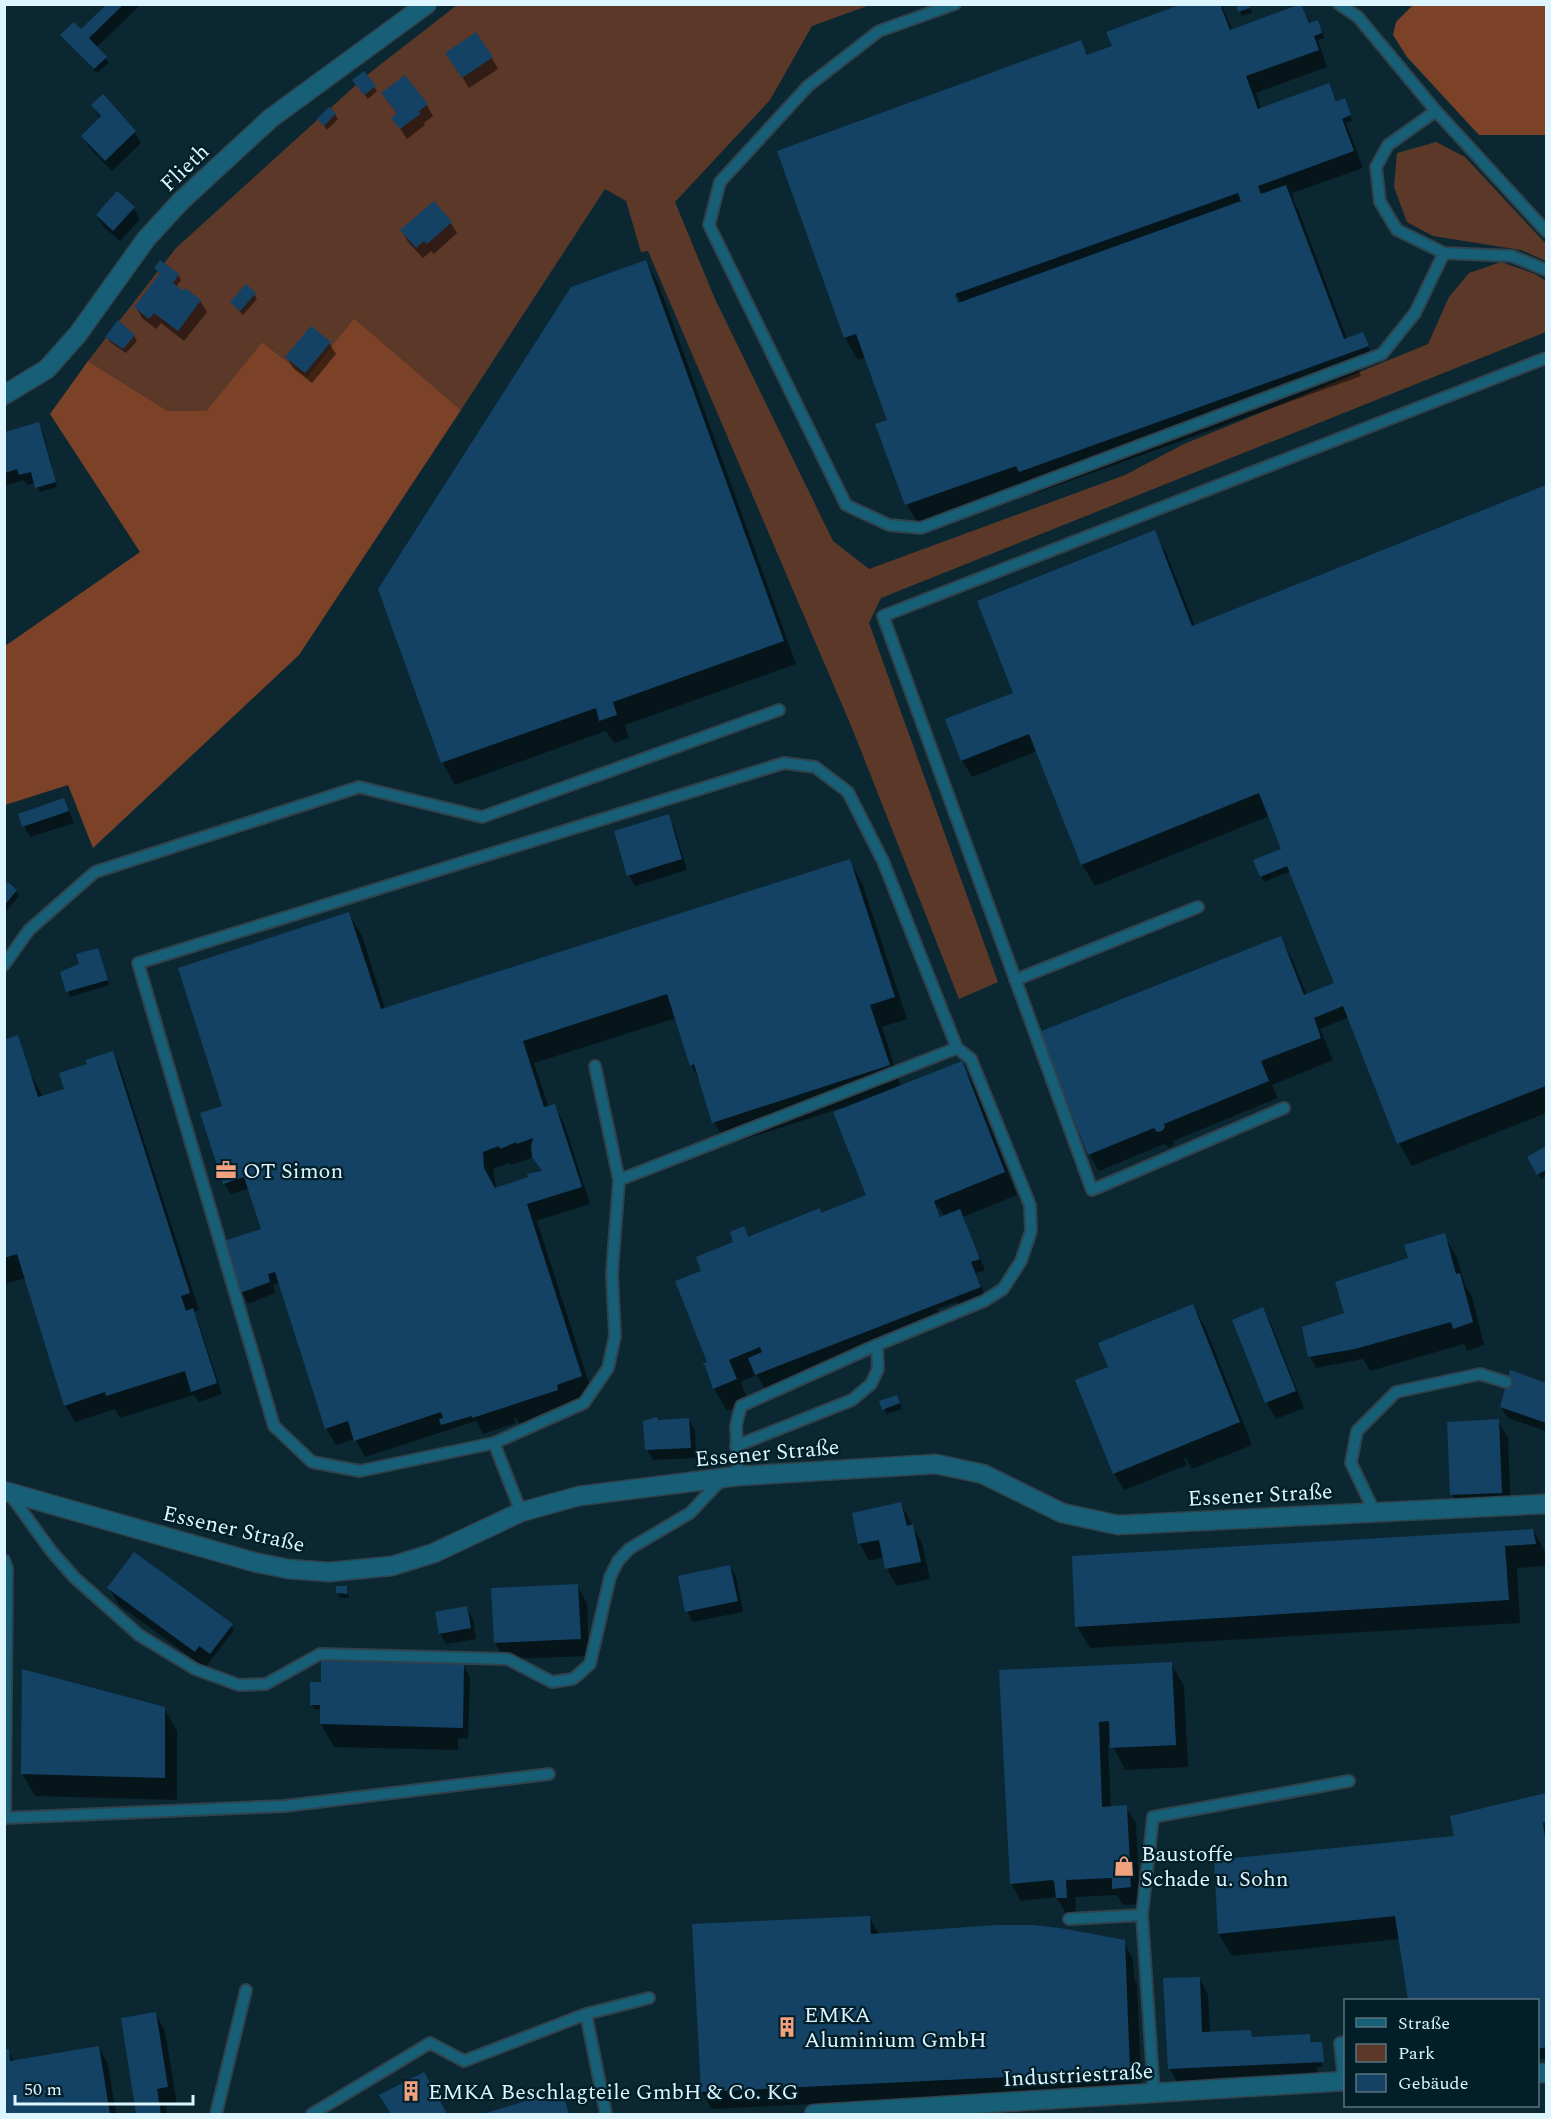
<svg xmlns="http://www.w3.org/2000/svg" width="1551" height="2119" font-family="Spectral,serif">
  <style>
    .green { fill: #5c3828 }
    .forest { fill: #7b4227 }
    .shadow { fill: #0007; fill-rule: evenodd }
    .building { fill: #144265; fill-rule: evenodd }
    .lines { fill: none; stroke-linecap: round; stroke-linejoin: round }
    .lane-casing { stroke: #30424c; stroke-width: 14 }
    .street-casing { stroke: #30424c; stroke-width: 21 }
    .secondary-casing { stroke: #30424c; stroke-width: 21 }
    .lane { stroke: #175f77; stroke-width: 10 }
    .street { stroke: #175f77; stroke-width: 18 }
    .secondary { stroke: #175f77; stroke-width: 18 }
    .labels { text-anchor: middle; stroke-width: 4.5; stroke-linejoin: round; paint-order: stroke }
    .street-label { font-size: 22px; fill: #dcf5ff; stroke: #021e28 }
    .poi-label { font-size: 22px; fill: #dcf5ff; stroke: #021e28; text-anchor: start }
  </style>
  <rect width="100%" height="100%" fill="#0b2832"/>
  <g class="green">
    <path d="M457,5h413l-58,21 -42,74 -95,102 40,97 118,242 36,28 256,-94 59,-31 244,-100 21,-47 20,-24 32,-11 34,12 11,7v51l-665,266 -12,25 129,359 -39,17 -107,-271 -204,-477 -7,1 -15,-51 -21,-12 -144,221 -107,-92 -47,59 -45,-35 -56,69h-38l-80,-50 88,-113 191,-173z"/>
    <path d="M1436,142l29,15 81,87v17l-25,-11 -88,-14 -26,-14 -13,-35 3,-34z"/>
  </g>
  <g class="forest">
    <path d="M1414,4l132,1v130h-67l-72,-78 -14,-22 3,-13z"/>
    <path d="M354,318l107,92 -162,245 -206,193 -25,-63 -63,20v-159l135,-94 -90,-138 38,-53 80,50h38l56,-69 45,35z"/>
  </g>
  <g class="shadow">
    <path d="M109,4h32l-45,44 13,15 -12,10 -35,-37 19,-5z"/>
    <path d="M1186,4h35l12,27 68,-25 10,18 9,3 4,11 -6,2 9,27 -71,26 5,16 67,-24 10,17 9,3 5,16 -6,2 17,45 -71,25 2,7 -1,1 5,8 49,130 18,-1 5,13 -16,7 7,18 -327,118 -4,-6 -110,39 -13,-22 -30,-80 12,-4 -23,-64 -8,3 -13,-22 -66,-186 301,-110 9,14 25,-9zM952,287l10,17h-3l-9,-15z"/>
    <path d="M1249,4l3,9 -10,3 -2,-5z"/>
    <path d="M492,58l6,11 -29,19 -15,-24z"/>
    <path d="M357,85l17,2 3,4 -9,8z"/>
    <path d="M383,94l44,11 6,11 -9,7 1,2 -18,14 -14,-21 5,-3z"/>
    <path d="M93,106l42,26 6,11 -29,28 -23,-24 -6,-11 17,-18z"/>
    <path d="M335,114l3,5 -11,11 -8,-11z"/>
    <path d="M134,208l6,11 -20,22 -16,-14 -7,-11z"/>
    <path d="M450,222l7,11 -23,21 -3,-3 -8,7 -15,-16 -6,-11z"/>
    <path d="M160,262l18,13 3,5 -5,7 7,6 3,-3 14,11 7,11 -23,29 -23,-18 -5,6 -14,-11 -6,-11 25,-32 -6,-7z"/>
    <path d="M646,262l13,23 137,379 -171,61 4,13 -15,5 -8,-12 -151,54 -13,-23z"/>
    <path d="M254,294l3,5 -14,16 -12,-13z"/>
    <path d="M134,336l3,5 -11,12 -16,-11 -3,-5z"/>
    <path d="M329,343l7,11 -24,29 -19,-15 -6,-11z"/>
    <path d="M38,424l6,11 13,52 -17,5 -4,-9 -9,2 -3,-5 -20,6v-53z"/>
    <path d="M1546,486v627l-134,53 -13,-23 -50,-126 -29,12 13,31 -61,25 6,13 -105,43 1,3 -4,4 -6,-4 -65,27 -10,-17 191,-216 13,23 14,35 29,-12 -45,-113 -27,11 -3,-5 -6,-16 28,-11 -14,-34 -174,70 -13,-22 -45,-113 -65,26 -10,-17 53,-67 139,-161 13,23 28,71z"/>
    <path d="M64,800l10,23 -44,14 -6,-11z"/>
    <path d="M668,816l6,11 13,43 -52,16 -6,-11z"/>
    <path d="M849,860l13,23 45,136 -25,8 19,60 60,-24 13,23 43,109 -54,22 22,53 -9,3 10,25 -26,10 -3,-6 -20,7 3,6 -174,76 -9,-16 -11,4 -5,4 8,19 -22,9 -13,-23 -5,-26 -6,-90 30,-28 11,-16 6,12 118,-44 -27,-88 -114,37 -13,-23 -13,-38 -10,-19 -15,-47 -142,45 15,45 5,-2 10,17 26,81 -54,17 3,6 55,172 -26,8 -46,21 -7,-11 -1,1 2,5 -33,11 -7,-13 -111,36 -10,-18 -19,6 -10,-17 -46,-145 -7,2 2,8 -27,11 -6,-11 -16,-51 38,-4 -14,-50 -19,6 -7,-11v-76l125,-193 13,22 23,73zM534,1157l9,15 -47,17 -3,-20 16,-6 2,2zM939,1207l5,9 -3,2 -4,-10z"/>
    <path d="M4,889l12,2 3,5 -15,18z"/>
    <path d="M100,955l9,30 -39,12 -8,-24z"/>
    <path d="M18,1037l12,36 13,24 23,-8 20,-23 26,-13 7,11 80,246 -6,2 5,9 24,73 -23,8 -5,-7 -74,23 -5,-9 -40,13 -10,-17 -39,-127 -22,6v-243z"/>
    <path d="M1546,1148v28l-5,3 -12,-22z"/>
    <path d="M1444,1235l13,23 8,27 7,12 12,48 -17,6 -3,-7 -94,27 -7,-12 -47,9 -6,-11 -6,-29 40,-13 66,-56z"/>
    <path d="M1193,1306l13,23 46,116 -60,24 -6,-11 -2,1 3,6 -63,25 -10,-17 -4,-104z"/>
    <path d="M1262,1309l10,17 32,82 -28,11 -10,-17z"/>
    <path d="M1511,1372l35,12v47l-38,-13 -7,-11z"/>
    <path d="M899,1401l3,8 -15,5 -3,-5z"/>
    <path d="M688,1419l7,11 1,28 -43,2 -6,-11 11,-27z"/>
    <path d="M1498,1421l10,17 3,71 -49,3 -10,-17z"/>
    <path d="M901,1504l21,39 8,36 -33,7 -10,-17 -3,-12 -15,4 -9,-17 -6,-30z"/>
    <path d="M1533,1530l13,23v13l-29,2 3,55 -430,25 -13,-22z"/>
    <path d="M730,1566l6,11 7,35 -50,10 -6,-11z"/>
    <path d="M577,1586l10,17 2,53 -84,3 -10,-16z"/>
    <path d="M109,1588l122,37 3,5 -29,38 -86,-63z"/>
    <path d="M346,1588l3,10h-9l-2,-5z"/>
    <path d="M466,1608l7,11 3,20 -30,5 -6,-10z"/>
    <path d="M1171,1663l13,23 4,81 -63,3 -13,-26h-4l3,64 15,-1 10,16 4,81 -17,1 -6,-10 -42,2 1,17 -9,1 -11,-18 -35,4 -10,-17 -10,-213z"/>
    <path d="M464,1666l6,11 -2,62 -10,-1v12l-124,-3 -13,-23 1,-14 -8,-1 -3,-5z"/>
    <path d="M164,1708l13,23v69l-142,-4 -13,-23z"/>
    <path d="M1546,1795v263l-8,1v-59h-129l-9,-61 -168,17 -13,-22 236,-97 84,-41z"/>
    <path d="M869,1917l11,18 244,7 9,17 1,19 3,6 5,110 -248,11 -3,-5 -179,9 -10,-17z"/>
    <path d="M1199,1978l9,17 2,38 40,-2 3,7 56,-3 5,9h7l2,3h-2l1,20h-5v6l-104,5v6l-34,2 -9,-17z"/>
    <path d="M156,2014l9,17 12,73 -11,2 1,8h-29l-16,-95z"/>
    <path d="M99,2048l9,16 8,50h-112v-63h4l6,11z"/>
    <path d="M423,2074l23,40h-54l-11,-18z"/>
    <path d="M561,2092l8,22h-82z"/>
  </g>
  <g class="building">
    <path d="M107,4h17l-35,34 18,19 -13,12 -34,-34 14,-13 7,7z"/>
    <path d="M1182,4h38l10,26 71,-26 8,19 9,-3 4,13 -8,3 5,14 -73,26 12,33 71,-26 7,18 9,-3 6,17 -9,4 12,32 -96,35 3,8 25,-9 58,154 19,-7 6,14 -350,126 -3,-6 -111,39 -30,-81 12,-4 -31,-86 -12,4 -67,-187 304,-111 6,15 25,-9 -6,-14zM1238,193l3,8 -283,102 -3,-9z"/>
    <path d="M1236,4h13l1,4 -12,4z"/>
    <path d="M476,32l17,25 -31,21 -17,-25z"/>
    <path d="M364,71l12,15 -12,9 -12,-15z"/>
    <path d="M405,75l23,29 -9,7 1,3 -20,15 -9,-11 6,-5 -16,-20z"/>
    <path d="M103,94l33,37 -31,30 -24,-25 20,-20 -10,-11z"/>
    <path d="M329,107l7,6 -12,13 -7,-7z"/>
    <path d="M117,191l18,16 -22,24 -17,-16z"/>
    <path d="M434,201l18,21 -25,22 -3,-3 -8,7 -16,-18z"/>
    <path d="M160,260l19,14 -6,9 10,8 2,-3 16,12 -23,31 -24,-18 -5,6 -15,-12 26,-34 -6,-5z"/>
    <path d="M646,260l138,381 -171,61 4,13 -18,6 -3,-13 -155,55 -63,-174 193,-302z"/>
    <path d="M246,284l10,9 -16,18 -10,-9z"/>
    <path d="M118,320l17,15 -12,14 -18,-12z"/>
    <path d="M311,326l20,16 -26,31 -20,-16z"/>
    <path d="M39,422l17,60 -21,6 -4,-16 -12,3 -2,-6 -12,4v-41z"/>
    <path d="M1546,485v601l-149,58 -54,-138 -29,12 7,20 -60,23 8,20 -105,43 1,3 -3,4 -5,1 -3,-4 -66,27 -49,-123 242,-96 23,59 30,-12 -47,-117 -27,11 -7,-17 28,-11 -22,-56 -178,72 -52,-131 -68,27 -16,-42 68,-26 -36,-92 178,-71 37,96z"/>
    <path d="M64,798l5,13 -47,16 -4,-13z"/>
    <path d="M669,814l13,45 -55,17 -13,-45z"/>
    <path d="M850,859l45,138 -25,8 20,60 -178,58 -18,-59 -4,2 -23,-72 -144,47 21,66 11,-3 27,83 -55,17 55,172 -25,9 1,5 -86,28v-2l-31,9 -2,-6 4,-1 -2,-6 -87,29 -6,-20 -23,8 -50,-157 -7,2 2,8 -30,11 -16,-52 37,-12 -17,-52 -21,7 -9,-28 -14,-43 22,-7 -44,-138 171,-56 32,97zM533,1138l-2,8 1,11 10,14 -15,3 1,3 -33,11 -11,-20 -1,-16 16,-6 1,3 16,-7 1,2z"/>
    <path d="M8,882l9,8 -13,16v-19z"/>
    <path d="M98,948l10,32 -42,12 -6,-20 19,-8 -3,-10z"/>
    <path d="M18,1035l20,62 26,-8 -5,-16 28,-9 -2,-4 28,-9 77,242 -9,3 5,15 7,-3 24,75 -26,9 -6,-21 -79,25 -1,-4 -41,14 -47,-152 -13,4v-218z"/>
    <path d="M962,1061l43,111 -71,29 6,16 20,-8 20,50 -9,3 10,25 -226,88 -7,-17 14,-6 -2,-5 -31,13 8,19 -24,10 -8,-24 -3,-1 5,-2 -32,-81 26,-10 -5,-14 37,-15 -3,-10 14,-6 5,12 1,-2 70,-28 1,5 45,-18 -33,-83z"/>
    <path d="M1546,1146v24l-9,5 -10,-18z"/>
    <path d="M1445,1233l11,41 4,-1 13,49 -20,7 -2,-7 -96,27 -47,8 -6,-30 42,-14 -9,-31 73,-24 -4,-13z"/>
    <path d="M1193,1304l47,118 -127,52 -38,-94 33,-13 -10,-24z"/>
    <path d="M1263,1307l33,84 -31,12 -33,-83z"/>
    <path d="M1510,1370l36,13v40l-46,-16z"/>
    <path d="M897,1395l3,8 -18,7 -3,-9z"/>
    <path d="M657,1417l1,3 31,-2 2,30 -46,2 -2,-29z"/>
    <path d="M1499,1419l3,74 -52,2 -3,-73z"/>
    <path d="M901,1502l6,24 6,-2 8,38 -36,7 -6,-29 -21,4 -6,-31z"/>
    <path d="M1533,1529l3,15 -31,2 4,54 -434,27 -3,-71z"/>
    <path d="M134,1552l99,72 -23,30 -11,-8 -4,6 -88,-64z"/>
    <path d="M730,1565l8,36 -53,11 -7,-36z"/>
    <path d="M578,1584l3,55 -87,4 -3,-55z"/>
    <path d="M336,1586h11v8l-11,-1z"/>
    <path d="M467,1606l4,22 -32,6 -4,-22z"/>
    <path d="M321,1661l143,3 -1,64 -143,-4v-19h-10v-23h11z"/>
    <path d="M1172,1662l4,83 -66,3 -1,-27 -10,1 3,85 25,-2 4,82 -19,2v-11l-46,2 1,18h-11l-2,-17 -2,-1 -42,4 -11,-214z"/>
    <path d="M22,1669l143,38v71l-144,-4z"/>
    <path d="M1546,1793v29l-3,1 3,21v203l-8,2v-49h-130l-13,-84 -177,18 -4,-74 240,-24 -4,-20z"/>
    <path d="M870,1916l1,18 125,-9h36l28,3 65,12 5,131 -429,21 -9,-168z"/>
    <path d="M1200,1977l2,55 49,-2 1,7 58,-3 1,8h11l2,20 -156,7 -5,-91z"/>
    <path d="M156,2012l12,75 -11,2 4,25h-25l-15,-96z"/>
    <path d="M99,2046l11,68h-106v-64l5,-1 1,12z"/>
    <path d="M424,2072l23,42h-56l-12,-19z"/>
    <path d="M562,2090l7,24h-86z"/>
  </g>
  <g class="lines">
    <g class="lane-casing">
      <g id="lane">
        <path d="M955,4l-76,27 -71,55 -88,96 -11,43 137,280 43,20 32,3 461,-174 33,-41 29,-60"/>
        <path d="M1339,4l19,13 78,94 110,120"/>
        <path d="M1436,111l-48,34 -12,22 4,35 17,28 47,23 68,3 34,14"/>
        <path d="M4,965l25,-35 66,-58 264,-85 123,30 297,-107"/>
        <path d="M1015,980l183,-73"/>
        <path d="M595,1066l24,114"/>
        <path d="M1284,1108l-192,82 -209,-574 663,-258"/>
        <path d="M494,1443l-134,28 -48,-9 -38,-36 -136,-463 646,-200 31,4 33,25 35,69 74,187 14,11 59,146 1,26 -10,30 -18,28 -19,12 -107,44 -136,61 -5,19 2,51"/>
        <path d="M736,1446l116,-46 19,-16 7,-15 -1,-24"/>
        <path d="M9,1493l43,59 23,26 64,57 56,34 44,16 27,-1 54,-30 188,5 44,23 21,-3 17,-15 20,-87 8,-16 11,-12 61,-36 32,-34"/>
        <path d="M521,1512l-27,-69 90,-40 24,-35 7,-32 -3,-63 7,-93 338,-132"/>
        <path d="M1375,1513l-24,-50 6,-32 39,-39 84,-18 26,8"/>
        <path d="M4,1560l3,8 -2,250 280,-12 264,-32"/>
        <path d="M1069,1919l73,-4"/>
        <path d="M1344,2081l-4,-38 6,-1"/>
        <path d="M1154,2094l-12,-179 11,-98 196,-36"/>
        <path d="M216,2114l30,-124"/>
        <path d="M312,2114l118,-71 34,18 122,-47"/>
        <path d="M606,2114l-20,-100 63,-16"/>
      </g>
    </g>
    <g class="street-casing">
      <g id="street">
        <path d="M4,395l43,-26 31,-35 68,-95 35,-38 90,-83 156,-114"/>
        <path d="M4,1491l250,71 34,7 41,3 63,-6 42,-13 87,-41 58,-16 159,-20 198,-12 47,10 79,39 56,12 428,-21"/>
      </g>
    </g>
    <g class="secondary-casing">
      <g id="secondary">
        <path d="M1538,2073h8"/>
        <path d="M814,2114l532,-33"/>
      </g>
    </g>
    <use href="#lane" class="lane"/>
    <use href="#street" class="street"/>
    <use href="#secondary" class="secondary"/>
  </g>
  <defs>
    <g id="office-bare" transform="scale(1.62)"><path d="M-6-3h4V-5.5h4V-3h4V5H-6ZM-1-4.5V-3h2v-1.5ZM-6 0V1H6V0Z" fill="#f1a17d" stroke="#021e28" stroke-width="2.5" paint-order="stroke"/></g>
    <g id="shop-bare" transform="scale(1.62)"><path d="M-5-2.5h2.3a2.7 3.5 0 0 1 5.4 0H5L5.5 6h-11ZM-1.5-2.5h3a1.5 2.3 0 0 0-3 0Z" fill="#f1a17d" stroke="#021e28" stroke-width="2.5" paint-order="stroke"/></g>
    <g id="building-bare" transform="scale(1.62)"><path d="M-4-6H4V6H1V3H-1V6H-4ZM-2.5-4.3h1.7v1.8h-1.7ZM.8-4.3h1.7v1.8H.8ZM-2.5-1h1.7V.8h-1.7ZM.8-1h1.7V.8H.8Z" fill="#f1a17d" stroke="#021e28" stroke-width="2.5" paint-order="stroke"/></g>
  </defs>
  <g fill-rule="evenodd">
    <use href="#office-bare" x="226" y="1170"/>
    <use href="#shop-bare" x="1124" y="1866"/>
    <use href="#building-bare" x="787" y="2027"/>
    <use href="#building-bare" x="411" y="2091"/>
  </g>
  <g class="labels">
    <g class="street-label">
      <text transform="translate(184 167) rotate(-44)" y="8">Flieth</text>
      <text transform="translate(767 1452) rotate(-5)" y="8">Essener Straße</text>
      <text transform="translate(1260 1494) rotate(-3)" y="8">Essener Straße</text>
      <text transform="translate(234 1528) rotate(13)" y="8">Essener Straße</text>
      <text transform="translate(1078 2074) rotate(-3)" y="8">Industriestraße</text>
    </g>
    <g class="poi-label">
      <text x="243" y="1178">OT Simon</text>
      <text x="1141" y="1861">Baustoffe<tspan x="1141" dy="25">Schade u. Sohn</tspan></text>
      <text x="804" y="2022">EMKA<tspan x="804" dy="25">Aluminium GmbH</tspan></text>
      <text x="428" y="2099">EMKA Beschlagteile GmbH &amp; Co. KG</text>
    </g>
  </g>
  <rect width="1551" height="2119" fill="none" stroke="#dcf5ff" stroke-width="12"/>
  <rect x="1344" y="1999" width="195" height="108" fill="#021e28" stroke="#59747e" stroke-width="1.5"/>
  <rect x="1356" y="2018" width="30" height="9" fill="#175f77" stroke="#59747e" stroke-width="1.5"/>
  <text x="1398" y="2029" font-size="18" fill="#dcf5ff">Straße</text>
  <rect x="1356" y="2044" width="30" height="18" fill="#5c3828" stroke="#59747e" stroke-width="1.5"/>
  <text x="1398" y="2059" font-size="18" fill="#dcf5ff">Park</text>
  <rect x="1356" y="2074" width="30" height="18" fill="#144265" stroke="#59747e" stroke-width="1.5"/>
  <text x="1398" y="2089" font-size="18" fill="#dcf5ff">Gebäude</text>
  <path d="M15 2095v9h178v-9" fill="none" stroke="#dcf5ff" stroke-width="3"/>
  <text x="24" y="2095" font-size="18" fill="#dcf5ff" stroke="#021e28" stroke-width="4.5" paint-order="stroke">50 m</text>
</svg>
